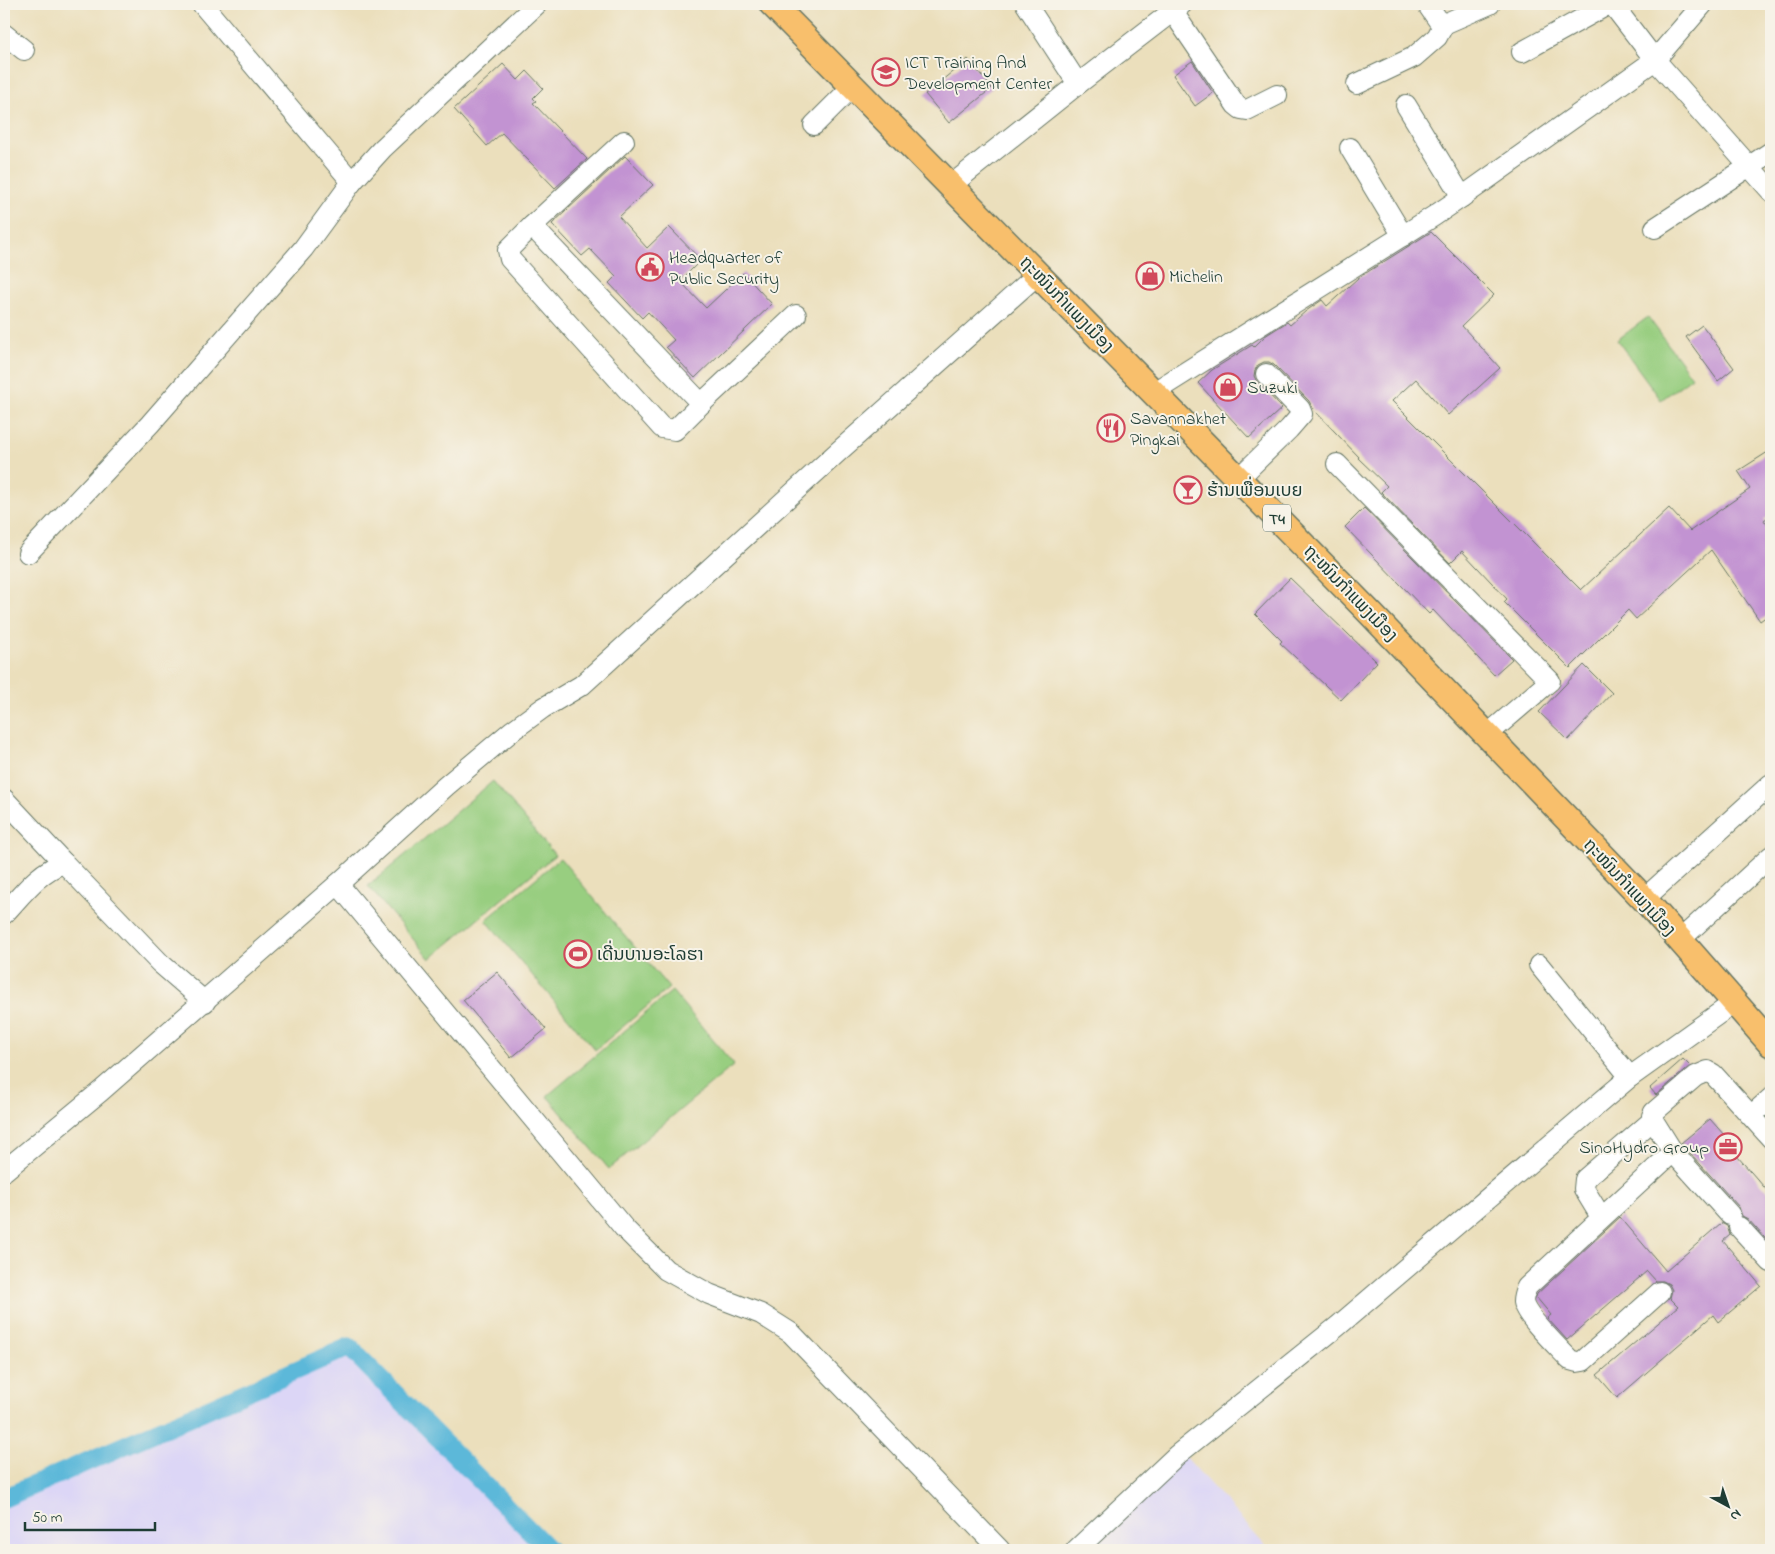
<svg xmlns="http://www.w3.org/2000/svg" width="1775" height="1554" font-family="'Indie Flower','Noto Sans Lao',sans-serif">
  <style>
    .built { fill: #dcd6f6 }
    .green { fill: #98ce80; stroke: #5c865a }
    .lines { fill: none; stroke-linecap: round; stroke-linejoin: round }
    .canal { stroke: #5bb8d9; stroke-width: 19 }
    .building { fill: #c293d2 }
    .minor-casing { stroke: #667664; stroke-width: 22 }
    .major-casing { stroke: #667664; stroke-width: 28 }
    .minor { stroke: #fff; stroke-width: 20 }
    .major { stroke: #f8bf6c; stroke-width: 25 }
    .labels { text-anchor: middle; stroke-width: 4; stroke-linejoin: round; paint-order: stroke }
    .shield { fill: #f7f3e8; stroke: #60746a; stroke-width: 1 }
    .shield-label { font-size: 16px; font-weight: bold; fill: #1f3d34 }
    .poi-label { font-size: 18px; fill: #1f3d34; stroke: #f7f3e8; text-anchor: start }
    .street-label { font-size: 18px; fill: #1f3d34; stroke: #f7f3e8 }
  </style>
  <rect width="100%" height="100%" fill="#f7f3e8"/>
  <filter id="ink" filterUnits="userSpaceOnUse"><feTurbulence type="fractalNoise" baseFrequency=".02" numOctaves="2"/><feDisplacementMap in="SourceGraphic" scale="10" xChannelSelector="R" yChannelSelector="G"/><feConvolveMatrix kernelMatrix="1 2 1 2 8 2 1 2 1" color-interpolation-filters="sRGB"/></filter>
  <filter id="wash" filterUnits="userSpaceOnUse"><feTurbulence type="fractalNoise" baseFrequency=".0096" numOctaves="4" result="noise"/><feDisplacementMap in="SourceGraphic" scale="20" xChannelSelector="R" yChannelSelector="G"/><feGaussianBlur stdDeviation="1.12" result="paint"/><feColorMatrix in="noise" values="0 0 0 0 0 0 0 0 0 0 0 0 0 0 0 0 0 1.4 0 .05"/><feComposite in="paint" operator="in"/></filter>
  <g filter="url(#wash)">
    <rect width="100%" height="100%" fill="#ebdfbc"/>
    <g class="built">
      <path d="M349,1347l200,203h-545v-52z"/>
      <path d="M1184,1455l85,95h-189z"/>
    </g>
    <g class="green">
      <path d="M1648,317l44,60 -31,23 -44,-60z"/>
      <path d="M493,781l62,74 -125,104 -62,-73z"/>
      <path d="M560,858l109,130 -74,62 -109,-130z"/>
      <path d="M672,991l62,74 -125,104 -62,-73z"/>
    </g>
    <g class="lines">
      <path class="canal" d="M4,1498l345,-151 200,203"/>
    </g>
    <g id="blocks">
      <g class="building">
        <path d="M968,59l24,29 -43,35 -24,-29z"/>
        <path d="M1192,61l21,32 -18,13 -22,-31z"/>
        <path d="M503,64l15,16 9,-9 16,17 -10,10 3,3 -3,2 54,56 -32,29 -53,-55 -15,13 -33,-37z"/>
        <path d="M625,156l28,29 -34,32 28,31 22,-21 32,33 -21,21 26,27 37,-35 29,31 -77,74 -29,-31 8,-7 -26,-28 -6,6 -33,-35 7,-7 -26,-27 -8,7 -30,-32z"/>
        <path d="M1431,232l63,63 -32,31 38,42 -52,47 -32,-36 -24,22 189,189 88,-82 21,23 60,-42 -12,-18 33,-21v65l-7,5 7,11v82l-11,8 -49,-71 -75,69 -8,-9 -58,58 -66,-66 3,-3 -45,-48 -12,12 -69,-71 6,-6 -29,-28 1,-1 -46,-48 -4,-8 -35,-36 -5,-3h-5l-6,3 -3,5 -1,6 3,6 25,26 -33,30 -51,-55 14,-13 40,-25 2,2 11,-11 22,-14 3,3 16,-14 16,-11 5,6 31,-28z"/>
        <path d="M1702,325l32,43 -16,13 -32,-44z"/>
        <path d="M1364,508l148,151 -18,16 -61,-65 -4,4 -84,-87z"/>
        <path d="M1290,578l87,84 -36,38 -61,-57 2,-2 -27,-27z"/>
        <path d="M1584,665l28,28 -44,47 -29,-28z"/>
        <path d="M497,972l49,57 -35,29 -48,-58z"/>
        <path d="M1683,1059l7,7 -34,29 -6,-7z"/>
        <path d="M1710,1119l30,34 -3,3 34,39v50l-23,-26 -6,-3 -3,-9 -58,-64z"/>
        <path d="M1620,1217l46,54 55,-48 6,3 3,9 -7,6 38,45 -43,36 -5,-7 -96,83 -20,-23 81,-69 -8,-8 2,-8 -3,-6 -6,-3h-7l-9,-10 -80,69 -20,-22 4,-3 -15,-18 1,-3z"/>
      </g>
    </g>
  </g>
  <g filter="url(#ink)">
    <use href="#blocks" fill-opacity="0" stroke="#667664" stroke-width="1"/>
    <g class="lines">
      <g class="minor-casing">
        <g id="minor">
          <path d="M202,4l150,178"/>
          <path d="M1026,4l52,80"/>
          <path d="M1427,4l11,16 6,4 46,-20"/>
          <path d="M1612,4l43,56 116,131"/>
          <path d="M1173,12l63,93 5,4 6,1 30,-15"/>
          <path d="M4,34l20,16"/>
          <path d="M1522,52l87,-48"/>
          <path d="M1357,84l57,-27 23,-20 7,-13"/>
          <path d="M1406,105l56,92"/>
          <path d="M814,125l39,-39"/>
          <path d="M624,141l-92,85 162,170 8,7 94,-88"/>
          <path d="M1350,148l53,88"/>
          <path d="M950,186l128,-102 104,-80"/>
          <path d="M532,226l-24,24 2,9 152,169 13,2 27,-27"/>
          <path d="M1655,228l116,-76"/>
          <path d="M1154,392l280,-176 28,-19 193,-137 48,-56"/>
          <path d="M1337,464l213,217 -63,54"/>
          <path d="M1238,479l51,-50 13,-15 -2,-5 -34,-35"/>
          <path d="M28,553l122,-129 153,-175 49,-67 30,-33 155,-145"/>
          <path d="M4,799l60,64"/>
          <path d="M1644,899l127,-115"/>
          <path d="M4,914c18,-19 35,-43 60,-51l96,100 45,39"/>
          <path d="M1680,940l91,-84"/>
          <path d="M1539,965l91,112"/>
          <path d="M1752,1115l19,-17"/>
          <path d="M1673,1152l57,63"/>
          <path d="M4,1171l97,-80 237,-207"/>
          <path d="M1601,1217l-17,-28 1,-10 68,-59"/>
          <path d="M1739,1227l32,35"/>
          <path d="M1660,1292l-77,69 -6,1 -7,-2c-11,-12 -45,-44 -47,-58 0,-6 2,-10 4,-15l146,-135 -20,-32 -1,-4 2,-4 42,-36 12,-5 5,3 58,64"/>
          <path d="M1000,1550l-209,-217 -30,-19 -52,-20 -43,-24 -42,-42 -286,-344 108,-98 67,-56 30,-22 39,-23 257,-234 199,-177"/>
          <path d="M1076,1550l101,-95 161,-129 292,-249 105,-75"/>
        </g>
      </g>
      <g class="major-casing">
        <path id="major" d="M772,4l599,610 273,285 127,145"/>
      </g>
      <use href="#minor" class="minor"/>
      <use href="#major" class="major"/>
    </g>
  </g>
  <defs>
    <g id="school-ring" transform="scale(1.4375)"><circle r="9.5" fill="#f7f3e8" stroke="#d1495b" stroke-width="1.5"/><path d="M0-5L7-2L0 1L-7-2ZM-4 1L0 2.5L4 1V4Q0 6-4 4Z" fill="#d1495b"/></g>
    <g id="civic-ring" transform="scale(1.4375)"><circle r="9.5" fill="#f7f3e8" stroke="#d1495b" stroke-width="1.5"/><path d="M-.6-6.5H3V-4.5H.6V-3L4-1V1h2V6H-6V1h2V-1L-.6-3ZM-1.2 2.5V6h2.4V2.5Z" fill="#d1495b"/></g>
    <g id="shop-ring" transform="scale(1.4375)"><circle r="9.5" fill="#f7f3e8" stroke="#d1495b" stroke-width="1.5"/><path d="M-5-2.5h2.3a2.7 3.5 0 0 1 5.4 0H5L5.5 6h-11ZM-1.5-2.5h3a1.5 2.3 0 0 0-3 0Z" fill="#d1495b"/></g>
    <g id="restaurant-ring" transform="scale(1.4375)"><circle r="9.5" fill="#f7f3e8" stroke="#d1495b" stroke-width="1.5"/><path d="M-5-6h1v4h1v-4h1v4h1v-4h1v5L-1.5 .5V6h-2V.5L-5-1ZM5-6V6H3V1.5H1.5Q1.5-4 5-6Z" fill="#d1495b"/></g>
    <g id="bar-ring" transform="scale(1.4375)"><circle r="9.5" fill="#f7f3e8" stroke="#d1495b" stroke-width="1.5"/><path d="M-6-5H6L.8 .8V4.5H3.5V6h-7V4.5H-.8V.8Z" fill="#d1495b"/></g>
    <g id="stadium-ring" transform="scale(1.4375)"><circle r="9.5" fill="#f7f3e8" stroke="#d1495b" stroke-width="1.5"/><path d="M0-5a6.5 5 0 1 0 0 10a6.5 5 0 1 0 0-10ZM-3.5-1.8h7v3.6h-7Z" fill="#d1495b"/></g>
    <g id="office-ring" transform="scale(1.4375)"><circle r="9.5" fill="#f7f3e8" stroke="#d1495b" stroke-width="1.5"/><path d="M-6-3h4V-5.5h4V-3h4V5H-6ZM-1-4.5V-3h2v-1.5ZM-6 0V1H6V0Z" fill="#d1495b"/></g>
  </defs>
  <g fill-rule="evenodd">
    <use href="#school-ring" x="886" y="72"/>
    <use href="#civic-ring" x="650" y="267"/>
    <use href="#shop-ring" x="1150" y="276"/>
    <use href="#shop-ring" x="1228" y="387"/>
    <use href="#restaurant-ring" x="1111" y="428"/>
    <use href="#bar-ring" x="1188" y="490"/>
    <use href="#stadium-ring" x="578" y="954"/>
    <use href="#office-ring" x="1728" y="1147"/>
  </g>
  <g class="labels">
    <rect class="shield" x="1263" y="504.5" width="28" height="27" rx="4"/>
    <g class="shield-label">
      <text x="1277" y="524">T4</text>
    </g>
    <g class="poi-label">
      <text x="905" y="68">ICT Training And<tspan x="905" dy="21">Development Center</tspan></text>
      <text x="669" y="263">Headquarter of<tspan x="669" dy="21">Public Security</tspan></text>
      <text x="1169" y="282">Michelin</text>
      <text x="1247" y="393">Suzuki</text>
      <text x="1130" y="424">Savannakhet<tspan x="1130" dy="21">Pingkai</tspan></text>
      <text x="1207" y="496">ຮ້ານເພື່ອນເບຍ</text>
      <text x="597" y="960">ເດີ່ນບານອະໂລຮາ</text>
      <text x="1709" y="1153" text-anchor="end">SinoHydro Group</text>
    </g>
    <g class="street-label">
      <text transform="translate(1067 304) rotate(46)" y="6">ຖະໜົນກຳແພງເມືອງ</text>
      <text transform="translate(1351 593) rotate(46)" y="6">ຖະໜົນກຳແພງເມືອງ</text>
      <text transform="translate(1630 887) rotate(47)" y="6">ຖະໜົນກຳແພງເມືອງ</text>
    </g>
  </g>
  <rect width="1775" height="1554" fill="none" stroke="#f7f3e8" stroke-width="20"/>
  <g transform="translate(1728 1506) rotate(140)" stroke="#f7f3e8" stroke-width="4" paint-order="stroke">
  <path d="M0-4L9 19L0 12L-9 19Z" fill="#1f3d34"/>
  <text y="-8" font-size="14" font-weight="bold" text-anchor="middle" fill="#1f3d34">N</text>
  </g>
  <path d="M25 1522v8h130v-8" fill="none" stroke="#1f3d34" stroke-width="2.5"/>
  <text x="32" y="1522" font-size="15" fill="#1f3d34" stroke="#f7f3e8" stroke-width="4" paint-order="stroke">50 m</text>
</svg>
